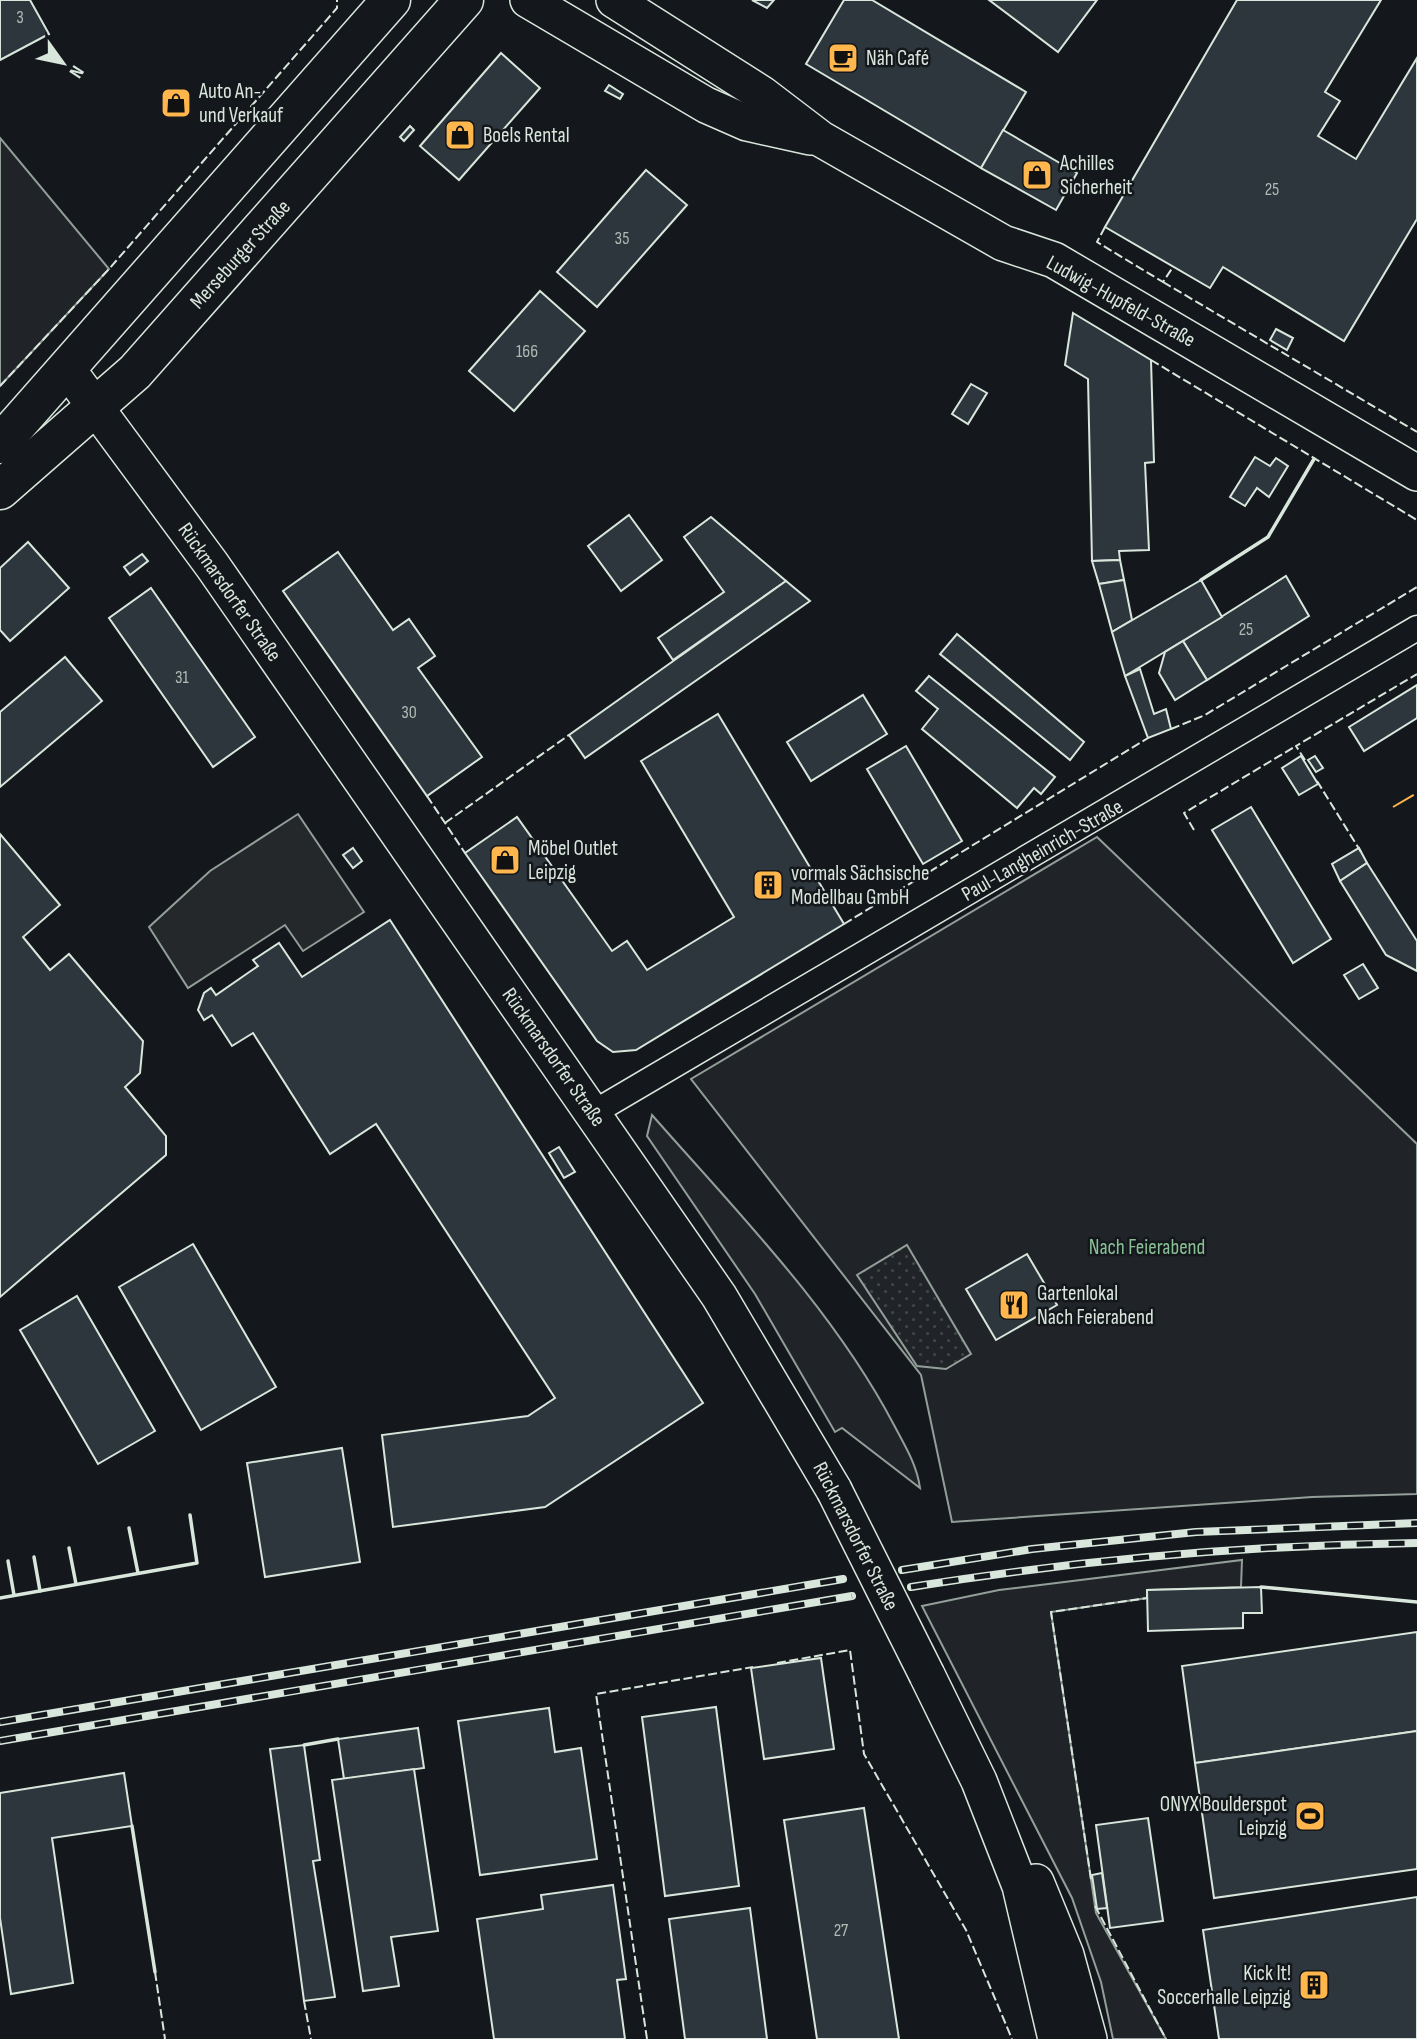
<svg xmlns="http://www.w3.org/2000/svg" width="1417" height="2039" font-family="'Sofia Sans Condensed',sans-serif">
  <style>
    .green { fill: #202428; stroke: #939e99; stroke-width: 2 }
    .park { fill: url(#park-dots); stroke: #939e99; stroke-width: 2 }
    .parking { fill: #24282b; stroke: #939e99; stroke-width: 2 }
    .building { fill: #2c363c; stroke: #d8e6dc; stroke-width: 2 }
    .lines { fill: none; stroke-linecap: round; stroke-linejoin: round }
    .street-casing { stroke: #d8e6dc; stroke-width: 27 }
    .secondary-casing { stroke: #d8e6dc; stroke-width: 38 }
    .primary-casing { stroke: #d8e6dc; stroke-width: 41 }
    .street { stroke: #14181c; stroke-width: 24 }
    .secondary { stroke: #14181c; stroke-width: 35 }
    .primary { stroke: #14181c; stroke-width: 38 }
    .rail-casing { stroke: #d8e6dc; stroke-width: 8 }
    .rail { stroke: #14181c; stroke-width: 5; stroke-dasharray: 16; stroke-linecap: butt }
    .secondary-bridge-casing { stroke: #d8e6dc; stroke-width: 38; stroke-linecap: butt }
    .secondary-bridge { stroke: #14181c; stroke-width: 35 }
    .fence { stroke: #d8e6dc; stroke-width: 2; stroke-dasharray: 9 3.5; stroke-linecap: butt }
    .wall { stroke: #d8e6dc; stroke-width: 3.5 }
    .power { stroke: #ffb74d; stroke-width: 2; stroke-dasharray: 24 5 3.5 5; stroke-linecap: butt }
    .labels { text-anchor: middle; stroke-width: 5; stroke-linejoin: round; paint-order: stroke }
    .number-label { font-size: 18px; fill: #adbab4 }
    .poi-label { font-size: 21px; fill: #d8e6dc; stroke: #14181c; text-anchor: start }
    .street-label { font-size: 21px; fill: #d8e6dc; stroke: #14181c }
    .park-label { font-size: 21px; fill: #8ac095; stroke: #14181c }
  </style>
  <defs>
    <pattern id="park-dots" width="8" height="8" patternUnits="userSpaceOnUse" patternTransform="scale(1.75)"><rect width="8" height="8" fill="#202428"/><path d="M2 2h.1M6 6h.1" fill="none" stroke="#404447" stroke-width="1.8" stroke-linecap="round"/></pattern>
  </defs>
  <rect width="100%" height="100%" fill="#14181c"/>
  <g class="green">
    <path d="M0,138l109,131 -109,117z"/>
    <path d="M1097,837l320,307v350l-105,3 -360,25 -31,-147 -230,-296z"/>
    <path d="M652,1115c86,98 181,194 242,310 11,21 23,40 26,63l-78,-60 -7,4 -80,-138 -108,-158z"/>
    <path d="M1242,1560l-1,27 -93,3 -1,8 -96,14 45,301 70,126h-53l-12,-57 -29,-84 -150,-292 77,-16z"/>
  </g>
  <path class="park" d="M907,1245l64,109 -25,15 -29,-3 -60,-91z"/>
  <path class="parking" d="M298,814l66,98 -61,39 -18,-26 -97,63 -39,-61 61,-56z"/>
  <g class="building">
    <path d="M0,0h30l19,34 -49,26z"/>
    <path d="M752,0h22l-7,8z"/>
    <path d="M844,0h28l154,92 -45,76 -175,-104z"/>
    <path d="M989,0h108l-39,52z"/>
    <path d="M1237,0h144l-56,92 15,9 -22,35 38,23 61,-101v161l-73,122 -121,-74 -13,21 -105,-61z"/>
    <path d="M501,53l39,35 -81,92 -39,-34z"/>
    <path d="M609,85l14,9 -3,5 -15,-8z"/>
    <path d="M410,126l4,4 -10,11 -4,-4z"/>
    <path d="M1003,130l74,43 -21,37 -75,-42z"/>
    <path d="M646,170l41,35 -90,102 -40,-35z"/>
    <path d="M540,291l45,40 -71,80 -45,-40z"/>
    <path d="M1073,313l78,47 3,102 -9,1 4,87 -30,1 1,9 -28,1 -4,-182 -23,-14z"/>
    <path d="M1276,329l17,9 -6,12 -17,-10z"/>
    <path d="M971,384l16,9 -19,31 -16,-10z"/>
    <path d="M1255,457l15,9 6,-8 12,8 -19,31 -12,-9 -12,18 -15,-9z"/>
    <path d="M629,515l33,45 -41,31 -33,-45z"/>
    <path d="M711,517l75,64 -113,79 -15,-22 66,-46 -40,-55z"/>
    <path d="M28,542l41,46 -59,53 -10,-11v-62z"/>
    <path d="M338,552l55,78 16,-11 26,37 -17,12 64,89 -55,39 -144,-205z"/>
    <path d="M142,554l6,7 -18,14 -6,-8z"/>
    <path d="M1120,560l4,20 -25,4 -7,-23z"/>
    <path d="M1286,576l23,40 -102,64 -24,-39z"/>
    <path d="M1124,580l8,40 -20,12 -13,-48z"/>
    <path d="M1201,580l21,37 -97,59 -13,-44z"/>
    <path d="M786,581l24,20 -225,157 -16,-23z"/>
    <path d="M151,588l104,149 -42,30 -104,-149z"/>
    <path d="M957,634l127,108 -14,18 -130,-106z"/>
    <path d="M1183,641l24,39 -32,20 -16,-27 6,-21z"/>
    <path d="M65,657l37,44 -102,86v-75z"/>
    <path d="M1140,669l14,45 12,-5 5,20 -23,9 -23,-62z"/>
    <path d="M929,676l126,101 -14,17 -7,-6 -17,20 -95,-79 16,-20 -22,-18z"/>
    <path d="M1417,685v33l-53,33 -15,-24z"/>
    <path d="M863,695l24,39 -76,47 -24,-39z"/>
    <path d="M718,714l126,210 -208,126 -23,2 -16,-11 -132,-188 52,-36 95,134 15,-10 20,29 87,-53 -93,-156z"/>
    <path d="M906,746l56,95 -39,23 -56,-95z"/>
    <path d="M1301,756l17,28 -19,11 -17,-27z"/>
    <path d="M1315,756l8,12 -7,4 -8,-12z"/>
    <path d="M1251,807l80,132 -38,24 -81,-133z"/>
    <path d="M0,834l60,71 -37,32 27,33 19,-16 74,87 -3,32 -15,14 41,49v19l-166,142z"/>
    <path d="M353,848l9,13 -9,7 -10,-13z"/>
    <path d="M1359,848l8,15 -27,18 -8,-17z"/>
    <path d="M1367,863l50,78v30l-31,-16 -46,-74z"/>
    <path d="M390,920l313,483 -158,104 -152,20 -11,-92 146,-19 27,-18 -179,-274 -46,30 -77,-121 -21,13 -20,-31 -8,5 -6,-10 6,-17 7,-5 5,7 42,-29 -5,-6 26,-17 23,34z"/>
    <path d="M1363,964l15,24 -19,11 -15,-24z"/>
    <path d="M559,1147l16,25 -11,6 -15,-25z"/>
    <path d="M193,1244l83,143 -75,43 -82,-143z"/>
    <path d="M1027,1254l30,51 -61,35 -30,-51z"/>
    <path d="M77,1296l78,135 -57,33 -78,-134z"/>
    <path d="M342,1448l18,114 -95,15 -18,-114z"/>
    <path d="M1261,1587l1,26h-19v15l-95,3 -1,-41z"/>
    <path d="M1417,1632v99l-222,32 -13,-97z"/>
    <path d="M821,1658l13,91 -70,10 -13,-91z"/>
    <path d="M716,1707l23,179 -74,10 -23,-179z"/>
    <path d="M549,1708l6,44 26,-4 16,111 -117,16 -22,-154z"/>
    <path d="M418,1728l6,40 -80,11 -6,-40z"/>
    <path d="M1417,1731v138l-203,29 -19,-135z"/>
    <path d="M304,1745l16,115 -7,1 22,136 -31,4 -34,-252z"/>
    <path d="M414,1769l24,162 -47,6 8,49 -36,5 -31,-211z"/>
    <path d="M124,1773l8,53 -80,12 21,145 -62,11 -11,-76v-125z"/>
    <path d="M864,1808l35,231h-82l-33,-219z"/>
    <path d="M1148,1818l15,103 -53,7 -14,-103z"/>
    <path d="M1102,1873l5,35 -10,1 -5,-34z"/>
    <path d="M613,1885l13,94 -9,1 8,59h-131l-17,-120 66,-10 -2,-14z"/>
    <path d="M1417,1897v142h-198l-16,-109z"/>
    <path d="M750,1908l17,131h-82l-16,-120z"/>
  </g>
  <g class="lines">
    <g class="street-casing">
      <path id="street" d="M593,1113l824,-485"/>
    </g>
    <g class="secondary-casing">
      <g id="secondary">
        <path d="M528,0l178,105 41,18 63,14"/>
        <path d="M614,0l148,94 59,45 182,104 51,17 363,213"/>
        <path d="M68,370l144,195 507,731 115,194"/>
        <path d="M927,1675l52,106 41,105 36,153"/>
        <path d="M1036,1882l30,73 23,84"/>
      </g>
    </g>
    <g class="primary-casing">
      <g id="primary">
        <path d="M0,444l391,-444"/>
        <path d="M0,490l135,-118 329,-372"/>
      </g>
    </g>
    <use href="#street" class="street"/>
    <use href="#secondary" class="secondary"/>
    <use href="#primary" class="primary"/>
    <g class="rail-casing">
      <g id="rail">
        <path d="M902,1570l130,-21 164,-17 221,-9"/>
        <path d="M911,1587c168,-27 335,-42 506,-44"/>
        <path d="M0,1722l843,-143"/>
        <path d="M0,1741l852,-145"/>
      </g>
    </g>
    <use href="#rail" class="rail"/>
    <g class="secondary-bridge-casing">
      <path id="secondary-bridge" d="M834,1490l93,185"/>
    </g>
    <use href="#secondary-bridge" class="secondary-bridge"/>
    <g class="fence">
      <path d="M1105,227l-8,15 66,40 10,-15"/>
      <path d="M1163,282l254,150"/>
      <path d="M1151,360l266,160"/>
      <path d="M0,386l109,-117 228,-261v-8"/>
      <path d="M1171,729l34,-14 212,-128"/>
      <path d="M1305,760l-9,-14 121,-72"/>
      <path d="M1317,781l44,71"/>
      <path d="M427,796l38,57"/>
      <path d="M445,823l124,-88"/>
      <path d="M1194,830l-10,-17 112,-67"/>
      <path d="M844,924l304,-186"/>
      <path d="M1259,1587l158,15"/>
      <path d="M777,1663l73,-13 14,104 102,176 46,109"/>
      <path d="M1091,1879l-40,-267 96,-14v-4"/>
      <path d="M1095,1906l71,133"/>
      <path d="M155,1972l10,67"/>
      <path d="M304,2001l7,38"/>
      <path d="M647,2039l-51,-345 157,-27"/>
    </g>
    <g class="wall">
      <path d="M1201,580l67,-43 46,-78"/>
      <path d="M129,1528l9,45"/>
      <path d="M69,1548l7,36"/>
      <path d="M34,1557l6,34"/>
      <path d="M8,1561l6,34"/>
      <path d="M1261,1587l156,15"/>
      <path d="M0,1598l197,-35 -7,-48"/>
      <path d="M304,1745l34,-6"/>
      <path d="M132,1826l23,146"/>
    </g>
    <path class="power" d="M1393,807l24,-14"/>
  </g>
  <defs>
    <g id="cafe-square" transform="scale(1.575)"><rect x="-9" y="-9" width="18" height="18" rx="4" fill="#ffb74d" stroke="#14181c"/><path d="M-5.5-4.5H6V0H3Q3 3.5 0 3.5H-2.5Q-5.5 3.5-5.5 0ZM3-3.2v2h1.7v-2ZM-6 4.5H4V6H-6Z" fill="#111"/></g>
    <g id="shop-square" transform="scale(1.575)"><rect x="-9" y="-9" width="18" height="18" rx="4" fill="#ffb74d" stroke="#14181c"/><path d="M-5-2.5h2.3a2.7 3.5 0 0 1 5.4 0H5L5.5 6h-11ZM-1.5-2.5h3a1.5 2.3 0 0 0-3 0Z" fill="#111"/></g>
    <g id="building-square" transform="scale(1.575)"><rect x="-9" y="-9" width="18" height="18" rx="4" fill="#ffb74d" stroke="#14181c"/><path d="M-4-6H4V6H1V3H-1V6H-4ZM-2.5-4.3h1.7v1.8h-1.7ZM.8-4.3h1.7v1.8H.8ZM-2.5-1h1.7V.8h-1.7ZM.8-1h1.7V.8H.8Z" fill="#111"/></g>
    <g id="restaurant-square" transform="scale(1.575)"><rect x="-9" y="-9" width="18" height="18" rx="4" fill="#ffb74d" stroke="#14181c"/><path d="M-5-6h1v4h1v-4h1v4h1v-4h1v5L-1.5 .5V6h-2V.5L-5-1ZM5-6V6H3V1.5H1.5Q1.5-4 5-6Z" fill="#111"/></g>
    <g id="stadium-square" transform="scale(1.575)"><rect x="-9" y="-9" width="18" height="18" rx="4" fill="#ffb74d" stroke="#14181c"/><path d="M0-5a6.5 5 0 1 0 0 10a6.5 5 0 1 0 0-10ZM-3.5-1.8h7v3.6h-7Z" fill="#111"/></g>
  </defs>
  <g fill-rule="evenodd">
    <use href="#cafe-square" x="843" y="58"/>
    <use href="#shop-square" x="176" y="103"/>
    <use href="#shop-square" x="460" y="135"/>
    <use href="#shop-square" x="1037" y="175"/>
    <use href="#shop-square" x="505" y="860"/>
    <use href="#building-square" x="768" y="885"/>
    <use href="#restaurant-square" x="1014" y="1305"/>
    <use href="#stadium-square" x="1310" y="1816"/>
    <use href="#building-square" x="1314" y="1985"/>
  </g>
  <g class="labels">
    <g class="number-label">
      <text x="20" y="23">3</text>
      <text x="1272" y="195">25</text>
      <text x="622" y="244">35</text>
      <text x="527" y="357">166</text>
      <text x="1246" y="635">25</text>
      <text x="182" y="683">31</text>
      <text x="409" y="718">30</text>
      <text x="841" y="1936">27</text>
    </g>
    <g class="poi-label">
      <text x="866" y="65">Näh Café</text>
      <text x="199" y="98">Auto An-<tspan x="199" dy="24">und Verkauf</tspan></text>
      <text x="483" y="142">Boels Rental</text>
      <text x="1060" y="170">Achilles<tspan x="1060" dy="24">Sicherheit</tspan></text>
      <text x="528" y="855">Möbel Outlet<tspan x="528" dy="24">Leipzig</tspan></text>
      <text x="791" y="880">vormals Sächsische<tspan x="791" dy="24">Modellbau GmbH</tspan></text>
      <text x="1037" y="1300">Gartenlokal<tspan x="1037" dy="24">Nach Feierabend</tspan></text>
      <text x="1287" y="1811" text-anchor="end">ONYX Boulderspot<tspan x="1287" dy="24">Leipzig</tspan></text>
      <text x="1291" y="1980" text-anchor="end">Kick It!<tspan x="1291" dy="24">Soccerhalle Leipzig</tspan></text>
    </g>
    <g class="street-label">
      <text transform="translate(240 254) rotate(-48)" y="7">Merseburger Straße</text>
      <text transform="translate(1121 301) rotate(29)" y="7">Ludwig-Hupfeld-Straße</text>
      <text transform="translate(230 592) rotate(55)" y="7">Rückmarsdorfer Straße</text>
      <text transform="translate(1042 850) rotate(-30)" y="7">Paul-Langheinrich-Straße</text>
      <text transform="translate(554 1057) rotate(55)" y="7">Rückmarsdorfer Straße</text>
      <text transform="translate(856 1536) rotate(63)" y="7">Rückmarsdorfer Straße</text>
    </g>
    <g class="park-label">
      <text x="1147" y="1254">Nach Feierabend</text>
    </g>
  </g>
  <g transform="translate(63 63) rotate(123)" stroke="#14181c" stroke-width="5" paint-order="stroke">
  <path d="M0-5L12 26L0 18L-12 26Z" fill="#d8e6dc"/>
  <text y="-10" font-size="19" font-weight="bold" text-anchor="middle" fill="#d8e6dc">N</text>
  </g>
</svg>
